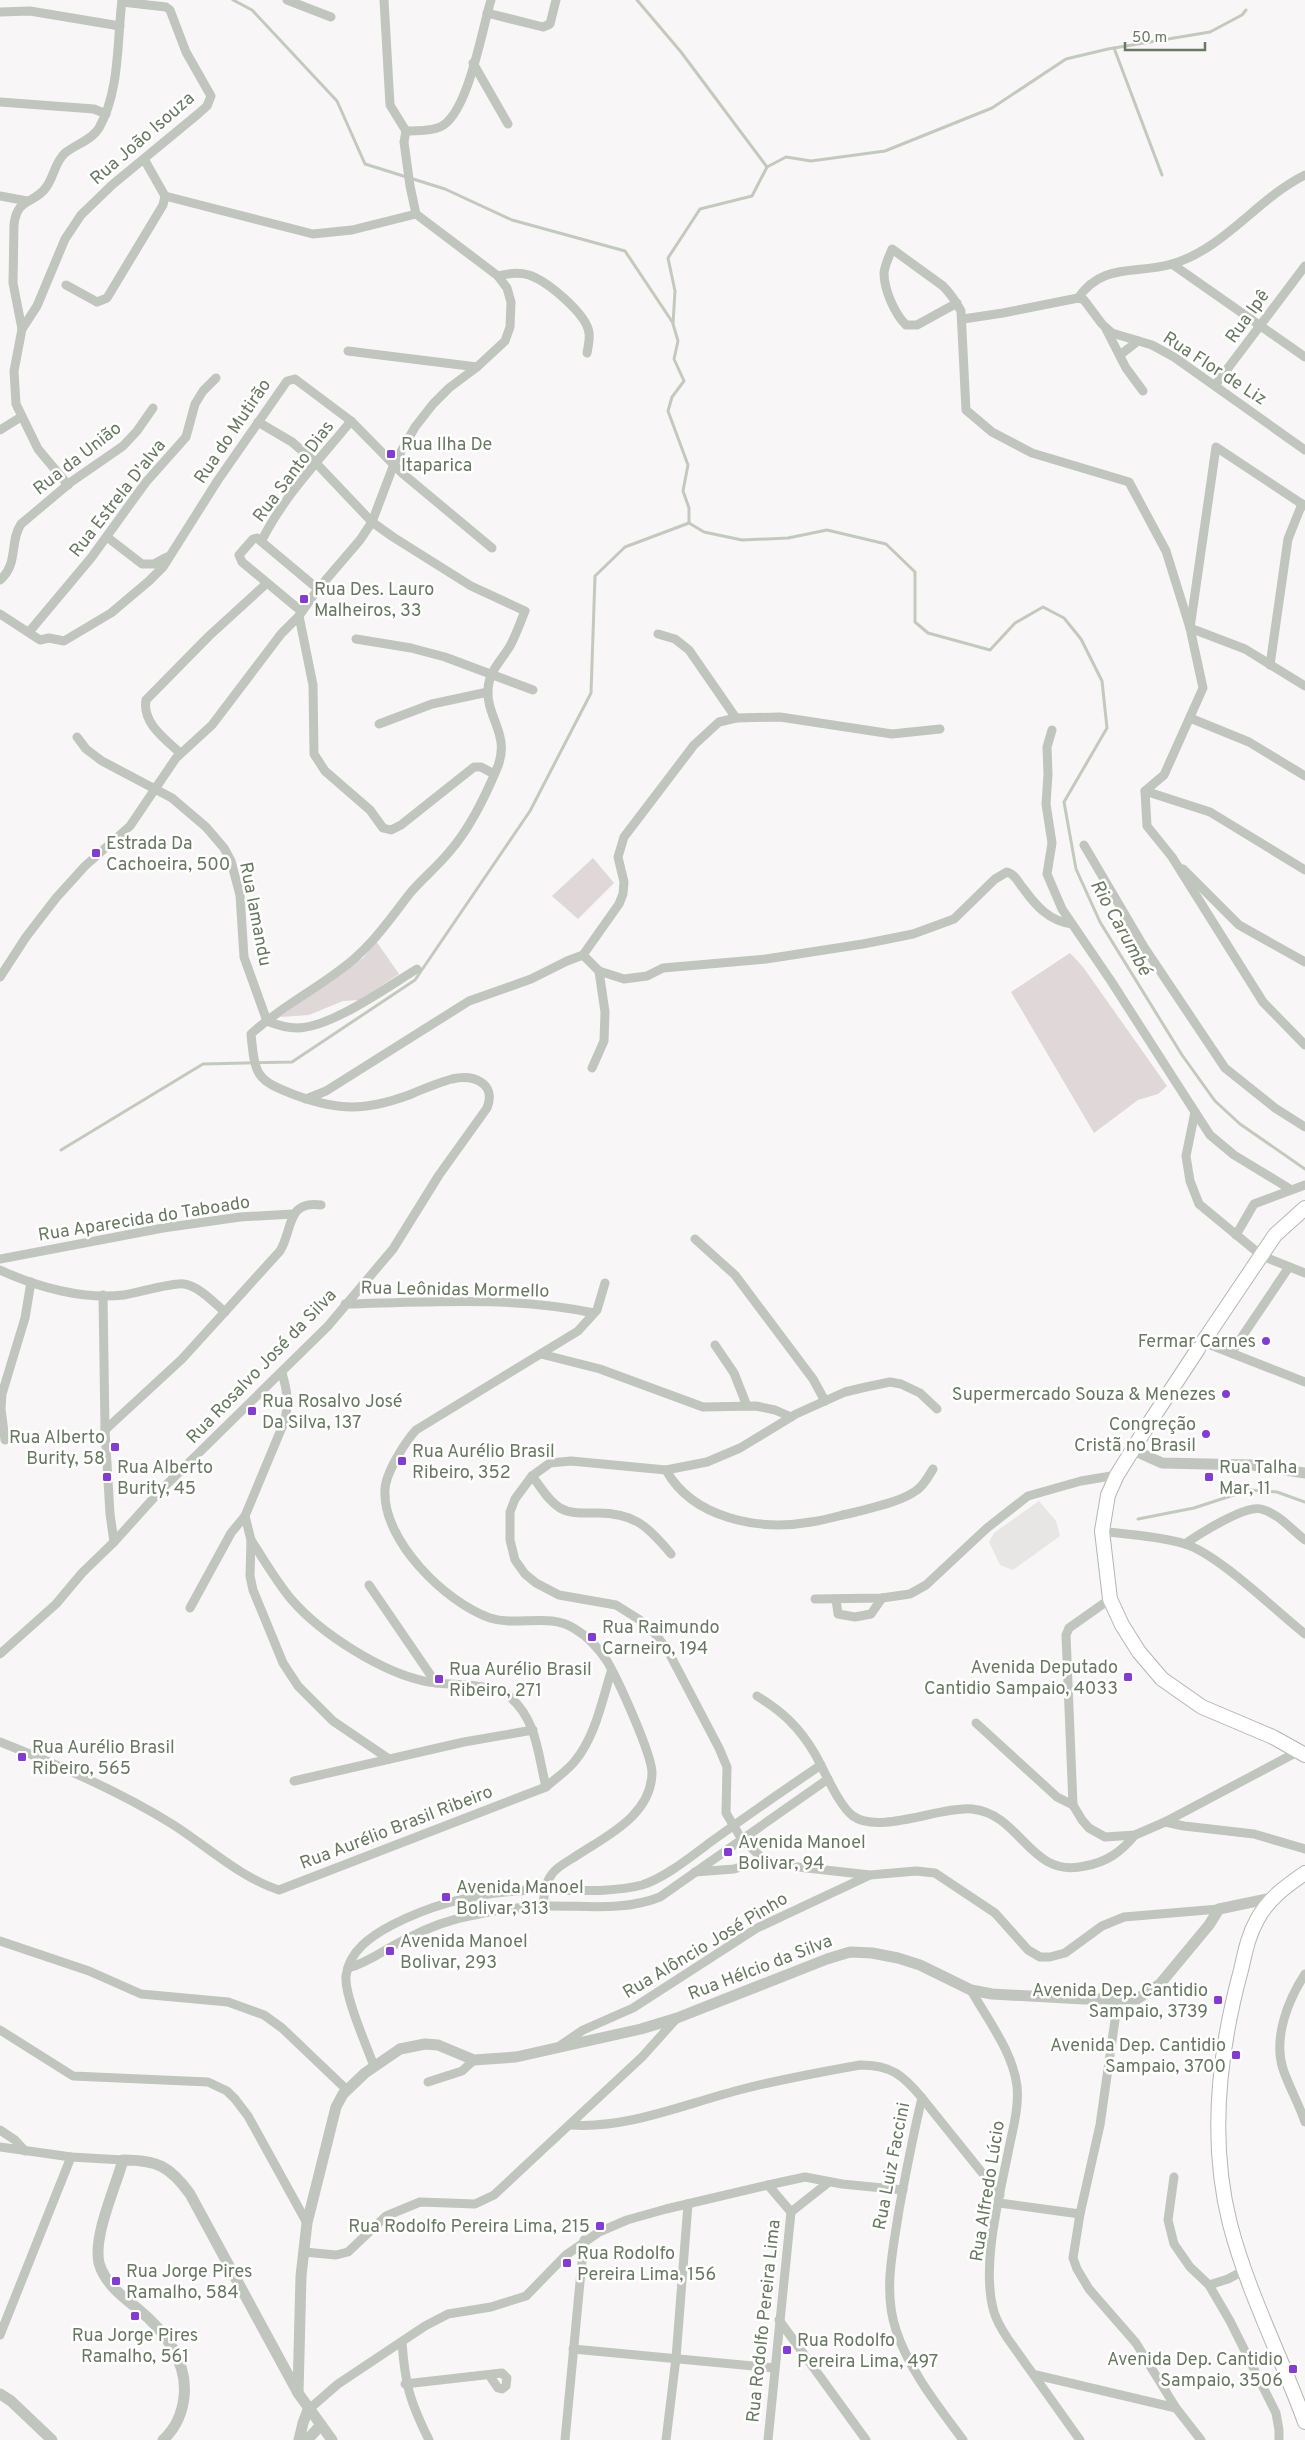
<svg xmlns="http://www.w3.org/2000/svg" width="1305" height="2440" font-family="Overpass,sans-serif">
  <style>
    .built { fill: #e7e6e5 }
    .green { fill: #dfd7d8 }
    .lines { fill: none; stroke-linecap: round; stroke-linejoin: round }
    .stream { stroke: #c3cabd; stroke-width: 3 }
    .primary-casing { stroke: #b2b8af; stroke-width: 16 }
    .minor { stroke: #c0c5bd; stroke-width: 9 }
    .tertiary { stroke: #c0c5bd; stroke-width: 11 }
    .primary { stroke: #fff; stroke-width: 14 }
    .poi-dot { fill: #843ad4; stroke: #fff; stroke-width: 2 }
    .labels { text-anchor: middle; stroke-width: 5; stroke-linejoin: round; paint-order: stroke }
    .street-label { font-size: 18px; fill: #687861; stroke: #fff }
    .poi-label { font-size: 18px; fill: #687861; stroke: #fff; text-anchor: start }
    .water-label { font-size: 19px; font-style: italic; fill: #6c7860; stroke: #fff }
  </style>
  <rect width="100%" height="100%" fill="#f8f6f7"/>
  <path class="built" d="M1039,1501l17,20 4,15 -47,34 -13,-5 -11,-23 5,-9z"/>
  <g class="green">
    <path d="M593,858l21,25 -36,36 -26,-23z"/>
    <path d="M376,941l23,33 -39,26 -17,1 -34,14 -29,2 84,-60z"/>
    <path d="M1070,953l13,14 84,119 -9,8 -20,6 -44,33 -83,-141z"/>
  </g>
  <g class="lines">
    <g class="stream">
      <path d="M233,0l19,10 85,91 28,63 80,25 67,31 113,31 48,72"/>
      <path d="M637,0l44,52 86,115"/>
      <path d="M1114,48l48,127"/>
      <path d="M767,167l-15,29 -52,13 -32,49 7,33 -2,33 5,17 -4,18 10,22 -12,16 -4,14 20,54 -5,26 6,17v15l15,9 38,8 46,-2 39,-8 59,14 29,28v50l13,11 62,17 25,-27 28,-16 21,11 17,21 21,42 5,47 -43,74 12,67 24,53 82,133 33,46 25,23 65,45"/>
      <path d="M767,167l19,-10 25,4 74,-10 107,-43 74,-49 42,-10 102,-17 32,-17 4,-5"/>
      <path d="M61,1150l142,-86 89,-2 123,-82 115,-169 61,-118 4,-117 30,-29 64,-24"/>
      <path d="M1138,1519l56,-11 55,-18 28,2 28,10"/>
    </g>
    <g class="primary-casing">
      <g id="primary">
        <path d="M1203,1342l72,-107 30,-27"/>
        <path d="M1198,1349l-50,76 -31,50 -9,20 -6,36 8,68 12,26 17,27 23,27 40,28 71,30 32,18"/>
        <path d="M1305,1873c-19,13 -37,26 -48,47 -9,16 -12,33 -16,50 -22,81 -32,172 -11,254 18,69 51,132 75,198"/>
      </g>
    </g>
    <g class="minor">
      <path d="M287,0l44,17"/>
      <path d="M384,0l6,105 16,26"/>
      <path d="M0,12l30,-1 90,15"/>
      <path d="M487,13l56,14 7,-3 6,-24"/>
      <path d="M473,63l35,61"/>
      <path d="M0,102l94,7 12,5"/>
      <path d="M406,131c11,-1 23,1 34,-4 28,-12 42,-98 51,-127"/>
      <path d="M0,196l27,5"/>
      <path d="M165,196l148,38 39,-4 64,-16"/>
      <path d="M1172,264l133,93"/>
      <path d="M498,276c11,-3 20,-4 31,-1 18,6 58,39 60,58 1,6 -1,14 -2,20"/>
      <path d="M66,285l31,17 10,-4 56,-93 2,-9 -21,-37"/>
      <path d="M1078,298c25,-36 57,-23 94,-34 52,-15 86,-66 133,-89"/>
      <path d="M957,303l-40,22h-11c-12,-12 -22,-36 -22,-52 1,-9 5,-16 8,-24l51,37c8,8 13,16 18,25l5,99 26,22 40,21 97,29 37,69 24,77 55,21 60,37"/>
      <path d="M963,319l40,-6 75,-15 6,2 18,24 10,9 40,12 22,12 131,93"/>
      <path d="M22,329l15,-23 28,-67 16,-24 31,-30 86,-71 9,-8 4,-10 -25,-44 -16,-42 -4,-3 -44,-5"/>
      <path d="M1106,329l20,39 17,23"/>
      <path d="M348,351l129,16"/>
      <path d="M1120,355l18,-14"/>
      <path d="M1216,384l89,-118"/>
      <path d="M0,430l21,-13"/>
      <path d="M68,485l-30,-36 -22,-45 -2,-33 8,-42 -9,-46 1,-58c3,-29 21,-20 33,-39 7,-10 8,-24 18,-33 11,-9 27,-13 34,-25 21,-37 18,-87 23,-128"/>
      <path d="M1305,506l-89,-59 -26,181 13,60 -39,87 -19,16 2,35 25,31 91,145 42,43"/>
      <path d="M107,537l35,27h12l13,-7"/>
      <path d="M262,540c22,-44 58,-81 89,-119"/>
      <path d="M0,580c19,-16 9,-38 21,-56l50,-42 52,-36 14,-15 16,-23"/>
      <path d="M301,611l-59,-49 -3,-7 14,-16 4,-1 61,51"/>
      <path d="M0,614l40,26 9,-2 15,3 47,-28 38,-32 14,-14 55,-87 69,-99 8,-2 56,42 51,52 90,75"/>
      <path d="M299,616l14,69 1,69 11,17 45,39 13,18 8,2 10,-5 73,-58h7l13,7"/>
      <path d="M29,632l62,-74 55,-76 40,-45 9,-33 8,-13 13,-13"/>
      <path d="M658,634l17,5 14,11 47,68"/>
      <path d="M356,639l55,9 34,9 88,33"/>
      <path d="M1270,665l18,-126 14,-35"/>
      <path d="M1190,718l59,24 56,34"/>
      <path d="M379,724l53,-20 56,-12"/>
      <path d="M1052,730l-5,17 1,27 -2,30 6,39 -5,31 15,35 49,72 84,131 -9,44 4,25 9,23 63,52 43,17"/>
      <path d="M77,737l9,12 16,12 70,37 34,29 18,21 7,13 9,34 4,62 23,64c10,4 19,7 30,7 34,0 90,-41 120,-59"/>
      <path d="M180,753c-15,-14 -38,-30 -34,-53l63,-64 58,-53"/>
      <path d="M1145,791l65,21 95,58"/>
      <path d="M1084,845l60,102 81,121 50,40 30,19"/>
      <path d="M1183,869l56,56 66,37"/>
      <path d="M583,955l36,-51 4,-10 1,-12 -6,-25 6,-20 70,-92 25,-23 17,-4 44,-1 112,17 48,-5"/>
      <path d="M0,977l26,-40 30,-39 29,-32 45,-40 46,-68 36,-33 69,-91 18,-18 19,-27 42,-49 12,-18 22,-58 21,-37 18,-23 16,-16 28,-21 28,-26 5,-14 1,-25 -4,-14 -9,-12 -82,-62 -6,-28 -6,-44 2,-11"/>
      <path d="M592,1068l12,-27 1,-29 -6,-41"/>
      <path d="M306,1099l20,-8 143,-90 62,-22 36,-18 16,-6 16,16 25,8 23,-3 16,-8 103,-9 97,-15 50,-10 41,-15 41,-40 12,-7c9,3 10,9 16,16 13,18 26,33 49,36"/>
      <path d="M1195,1112l15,23 24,20 56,34"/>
      <path d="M1236,1235l18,-31 51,-19"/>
      <path d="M695,1239l40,36 78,104 12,22"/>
      <path d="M0,1259l163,-31 77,-11 53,-3"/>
      <path d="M0,1270c37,17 83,30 124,25 14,-2 49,-13 60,-11 15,2 30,19 41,28"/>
      <path d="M103,1295l2,135 5,84 4,28"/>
      <path d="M345,1304c83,-2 168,-8 249,9"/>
      <path d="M1203,1342l102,40"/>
      <path d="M715,1345l19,28 13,33"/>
      <path d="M1231,1353l58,-86"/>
      <path d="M541,1354l59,15 103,38 53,-1 19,4 16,7"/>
      <path d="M282,1373c5,17 7,29 3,47l-40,96 6,24 -1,36 3,14 30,73 15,23 35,35 56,38"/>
      <path d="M105,1430l77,-71 98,-108c13,-21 6,-51 41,-46"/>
      <path d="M5,1440l-4,-31 1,-15 23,-76 6,-36"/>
      <path d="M666,1470c27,49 94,61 145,52 15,-2 30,-7 45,-10 18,-5 45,-10 61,-22 7,-5 11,-13 16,-21"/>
      <path d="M532,1476c9,11 16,25 28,32 10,6 23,5 34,5 39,-1 53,12 77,41"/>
      <path d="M1102,1531c26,4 59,5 83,13 33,10 91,67 120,90"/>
      <path d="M251,1540c13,20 25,41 40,59 30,35 93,75 138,83 22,4 64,0 81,15 27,23 28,58 36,90"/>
      <path d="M1185,1544c14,-10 60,-39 76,-35 17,4 31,21 44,31"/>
      <path d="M369,1585l67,98"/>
      <path d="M815,1599l67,-1 28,-4 16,-9 61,-57 41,-32 53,-15 36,-6"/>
      <path d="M836,1599l2,15 17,3 16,-3 11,-16"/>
      <path d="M1110,1599l-41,29 -3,7 7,170 9,15 7,8 16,9 30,-2 30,-13 19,4 70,8 51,15"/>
      <path d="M190,1608l41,-75 14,-17"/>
      <path d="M0,1654l56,-50 26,-31 32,-31 46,-51 168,-165 65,-77 46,-74 48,-67c10,-25 -14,-34 -35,-29 -15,4 -29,10 -43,16 -44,16 -70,16 -114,0 -39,-15 -40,-19 -44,-61 27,-25 60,-42 89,-64 30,-21 49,-50 71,-78 12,-14 27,-26 39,-41 21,-24 36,-56 48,-85 12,-32 -12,-49 -10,-77 1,-18 13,-28 22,-43 6,-11 10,-23 15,-35l-54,-25 -78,-49 -21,-15 -56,-59 -24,-21 -34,-20"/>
      <path d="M757,1696c27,17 42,31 58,58 9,16 24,52 38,62 26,19 88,-10 119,-7 50,5 57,70 113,57 22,-4 36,-14 50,-31"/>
      <path d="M976,1723l81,74 16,8"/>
      <path d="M0,1742c58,23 119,49 172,82 35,22 67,53 107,66l267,-103c10,-9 21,-16 29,-26 20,-24 27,-60 36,-89"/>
      <path d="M294,1781l170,-39 69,-12"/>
      <path d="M1165,1822l134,-71"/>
      <path d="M764,1860l-23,-22 -15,-25 1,-46 -8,-19 -52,-99 -19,-24 -32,-20 -57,-10 -23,-12 -11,-9 -10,-14 -5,-20v-28l5,-13 17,-23 18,-13 21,-2 95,9 41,-8 33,-14 56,-34 49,-22 21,-5 24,-5 11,2 19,9 17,16"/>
      <path d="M695,1872l39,-3 30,-9 25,6 81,9 46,-4 19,2 60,40 33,37 12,7h10l15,-4 37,-27 22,-9 95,-8"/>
      <path d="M543,1906c1,-11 2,-23 9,-32 5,-7 13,-11 21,-16 31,-21 78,-41 79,-85 0,-19 -34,-93 -45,-112 -8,-12 -20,-25 -32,-32 -25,-17 -57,-2 -85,-11 -44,-15 -108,-78 -105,-128 0,-16 20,-48 31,-60l162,-99 19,-21 8,-27"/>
      <path d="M0,1941l89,30 52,23 87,8 36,13 18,13 65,62"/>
      <path d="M348,1968c22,-6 38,-20 58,-29 21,-11 45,-20 68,-24 22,-5 46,-8 69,-9 40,-1 79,6 117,-9l168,-118"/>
      <path d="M1305,1974c-17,26 -32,64 -22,95 6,18 16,35 22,53"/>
      <path d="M971,1990c16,29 42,62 46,96 2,19 -3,39 -7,57 -9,48 -30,122 -16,169 3,10 8,18 14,27l72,101"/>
      <path d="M1114,1999l1,21 -15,105 -20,89 -7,44 4,11 12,20 47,54 40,65 25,32"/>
      <path d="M0,2030l73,46 135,6 19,9 8,8 13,17 59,107"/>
      <path d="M561,2045l22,-15 50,-22 124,-80 111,-52"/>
      <path d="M374,2066c-7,-19 -30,-71 -28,-90 3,-25 25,-40 46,-51 48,-25 98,-35 152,-35 32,0 67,3 98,-5 23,-7 51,-30 70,-44 36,-26 72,-51 109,-76"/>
      <path d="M428,2082l34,-11 12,-11"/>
      <path d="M922,2098l78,97"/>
      <path d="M571,2125c58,4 116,-22 172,-36 39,-10 78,-17 117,-24 31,0 43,10 62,33 -9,37 -16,74 -23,112 -6,40 -16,81 -3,120 13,40 42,76 67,110"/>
      <path d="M0,2130l15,10 10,11"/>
      <path d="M0,2147l71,10 52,3"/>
      <path d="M1174,2177l-6,43 6,24 16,23 19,18 21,36 46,92 3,17v10"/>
      <path d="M768,2185l37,-8 37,7 61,6"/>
      <path d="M999,2203l81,11"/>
      <path d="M791,2212l38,-30"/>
      <path d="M304,2252l32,3 12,-3 38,-36 34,-14 55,2 19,-9 148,-138 35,-39"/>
      <path d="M1209,2285l19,-6 15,-8"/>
      <path d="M779,2320l87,120"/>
      <path d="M0,2335l71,-178"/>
      <path d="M402,2342c3,43 8,60 27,98"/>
      <path d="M573,2349l201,19"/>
      <path d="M1036,2375l140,33"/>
      <path d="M405,2384l97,-11 5,5 -1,8 -4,3 -4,-1 -9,-13"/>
      <path d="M308,2410l30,-26 87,-58 23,-12 43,-7 35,-11 40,-41 33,-23 28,-12 39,-11 102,-24 23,27 -23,228"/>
      <path d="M565,2440l19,-200"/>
      <path d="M666,2440l10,-82 12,-154"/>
    </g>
    <g class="tertiary">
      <path d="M1133,1450l29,13 90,2 53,8"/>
      <path d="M298,2393l3,-117 6,-53 29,-116 7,-13 22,-21 35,-24 25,-5 13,1 36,15 42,-3 125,-28 36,-11 150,-59 23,-7 22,1 26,5 22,7 51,25 21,4 92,5h53l23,-15 49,-59 10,-16 53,-11"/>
      <path d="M0,2394l11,7 41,39"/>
      <path d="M163,2440c13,-12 19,-25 21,-43 4,-35 -19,-66 -46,-88 -15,-12 -33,-25 -39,-46 -6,-27 16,-74 24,-103 34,0 47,6 67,34l108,199 34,47"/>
      <path d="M299,2440l4,-17 5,-13"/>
      <path d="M307,2440l14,-15"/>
    </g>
    <use href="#primary" class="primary"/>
  </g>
  <g class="poi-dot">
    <rect x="386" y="449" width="10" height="10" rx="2.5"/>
    <rect x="299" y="594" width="10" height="10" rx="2.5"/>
    <rect x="91" y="848" width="10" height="10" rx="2.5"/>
    <circle cx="1266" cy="1341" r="5"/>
    <circle cx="1226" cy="1394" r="5"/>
    <rect x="247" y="1406" width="10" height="10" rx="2.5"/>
    <circle cx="1206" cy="1434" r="5"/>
    <rect x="110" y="1442" width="10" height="10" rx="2.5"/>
    <rect x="397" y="1456" width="10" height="10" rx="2.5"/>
    <rect x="102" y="1472" width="10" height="10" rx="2.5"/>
    <rect x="1204" y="1472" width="10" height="10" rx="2.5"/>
    <rect x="587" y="1632" width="10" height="10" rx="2.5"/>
    <rect x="1123" y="1672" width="10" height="10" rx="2.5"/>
    <rect x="434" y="1674" width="10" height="10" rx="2.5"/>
    <rect x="17" y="1752" width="10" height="10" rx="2.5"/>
    <rect x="723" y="1847" width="10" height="10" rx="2.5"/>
    <rect x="441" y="1892" width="10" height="10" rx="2.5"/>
    <rect x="385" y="1946" width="10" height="10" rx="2.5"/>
    <rect x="1213" y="1995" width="10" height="10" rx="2.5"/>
    <rect x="1231" y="2050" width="10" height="10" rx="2.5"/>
    <rect x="595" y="2221" width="10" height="10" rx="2.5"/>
    <rect x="562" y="2258" width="10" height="10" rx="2.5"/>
    <rect x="111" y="2276" width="10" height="10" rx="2.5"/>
    <rect x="130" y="2311" width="10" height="10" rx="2.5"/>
    <rect x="782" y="2345" width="10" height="10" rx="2.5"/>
    <rect x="1288" y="2364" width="10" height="10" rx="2.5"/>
  </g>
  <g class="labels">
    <g class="street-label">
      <text transform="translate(142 138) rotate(-41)" y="6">Rua João Isouza</text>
      <text transform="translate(1247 316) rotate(-54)" y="6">Rua Ipê</text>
      <text transform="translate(1215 368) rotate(33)" y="6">Rua Flor de Liz</text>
      <text transform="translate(232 431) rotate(-56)" y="6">Rua do Mutirão</text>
      <text transform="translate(77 458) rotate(-38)" y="6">Rua da União</text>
      <text transform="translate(293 471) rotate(-53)" y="6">Rua Santo Dias</text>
      <text transform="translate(117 498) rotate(-52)" y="6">Rua Estrela D'alva</text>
      <text transform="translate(256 914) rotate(79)" y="6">Rua Iamandu</text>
      <text transform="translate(144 1218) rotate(-9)" y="6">Rua Aparecida do Taboado</text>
      <text transform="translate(455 1289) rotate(1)" y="6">Rua Leônidas Mormello</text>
      <text transform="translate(261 1366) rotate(-46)" y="6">Rua Rosalvo José da Silva</text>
      <text transform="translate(396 1827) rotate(-21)" y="6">Rua Aurélio Brasil Ribeiro</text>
      <text transform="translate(705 1945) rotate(-31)" y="6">Rua Alôncio José Pinho</text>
      <text transform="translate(760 1967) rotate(-21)" y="6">Rua Hélcio da Silva</text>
      <text transform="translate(891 2166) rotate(-79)" y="6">Rua Luiz Faccini</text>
      <text transform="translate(987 2191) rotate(-81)" y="6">Rua Alfredo Lúcio</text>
      <text transform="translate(763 2321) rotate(-84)" y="6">Rua Rodolfo Pereira Lima</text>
    </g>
    <g class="poi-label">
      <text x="401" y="450">Rua Ilha De<tspan x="401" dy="21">Itaparica</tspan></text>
      <text x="314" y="595">Rua Des. Lauro<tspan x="314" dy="21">Malheiros, 33</tspan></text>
      <text x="106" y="849">Estrada Da<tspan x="106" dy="21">Cachoeira, 500</tspan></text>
      <text x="1256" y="1347" text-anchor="end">Fermar Carnes</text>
      <text x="1216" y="1400" text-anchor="end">Supermercado Souza &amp; Menezes</text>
      <text x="262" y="1407">Rua Rosalvo José<tspan x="262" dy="21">Da Silva, 137</tspan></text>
      <text x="1196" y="1430" text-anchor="end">Congreção<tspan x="1196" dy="21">Cristã no Brasil</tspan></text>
      <text x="105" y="1443" text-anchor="end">Rua Alberto<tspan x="105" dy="21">Burity, 58</tspan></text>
      <text x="412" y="1457">Rua Aurélio Brasil<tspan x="412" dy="21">Ribeiro, 352</tspan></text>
      <text x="117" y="1473">Rua Alberto<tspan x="117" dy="21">Burity, 45</tspan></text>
      <text x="1219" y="1473">Rua Talha<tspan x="1219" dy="21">Mar, 11</tspan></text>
      <text x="602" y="1633">Rua Raimundo<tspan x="602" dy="21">Carneiro, 194</tspan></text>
      <text x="1118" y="1673" text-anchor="end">Avenida Deputado<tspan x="1118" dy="21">Cantidio Sampaio, 4033</tspan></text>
      <text x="449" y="1675">Rua Aurélio Brasil<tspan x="449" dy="21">Ribeiro, 271</tspan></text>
      <text x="32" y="1753">Rua Aurélio Brasil<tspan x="32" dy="21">Ribeiro, 565</tspan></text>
      <text x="738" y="1848">Avenida Manoel<tspan x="738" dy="21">Bolivar, 94</tspan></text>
      <text x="456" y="1893">Avenida Manoel<tspan x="456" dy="21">Bolivar, 313</tspan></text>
      <text x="400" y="1947">Avenida Manoel<tspan x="400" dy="21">Bolivar, 293</tspan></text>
      <text x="1208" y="1996" text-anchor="end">Avenida Dep. Cantidio<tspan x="1208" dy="21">Sampaio, 3739</tspan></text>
      <text x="1226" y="2051" text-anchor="end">Avenida Dep. Cantidio<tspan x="1226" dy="21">Sampaio, 3700</tspan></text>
      <text x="590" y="2232" text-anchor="end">Rua Rodolfo Pereira Lima, 215</text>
      <text x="577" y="2259">Rua Rodolfo<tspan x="577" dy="21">Pereira Lima, 156</tspan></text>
      <text x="126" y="2277">Rua Jorge Pires<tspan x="126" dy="21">Ramalho, 584</tspan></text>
      <text x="135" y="2341" text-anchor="middle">Rua Jorge Pires<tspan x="135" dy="21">Ramalho, 561</tspan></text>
      <text x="797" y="2346">Rua Rodolfo<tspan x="797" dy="21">Pereira Lima, 497</tspan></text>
      <text x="1283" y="2365" text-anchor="end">Avenida Dep. Cantidio<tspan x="1283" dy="21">Sampaio, 3506</tspan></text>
    </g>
    <g class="water-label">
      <text transform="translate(1122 927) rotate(61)" y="7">Rio Carumbé</text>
    </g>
  </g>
  <path d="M1125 42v8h80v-8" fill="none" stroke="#687861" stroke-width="2.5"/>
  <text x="1132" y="42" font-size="15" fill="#687861" stroke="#ffffff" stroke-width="4" paint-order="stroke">50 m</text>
</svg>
